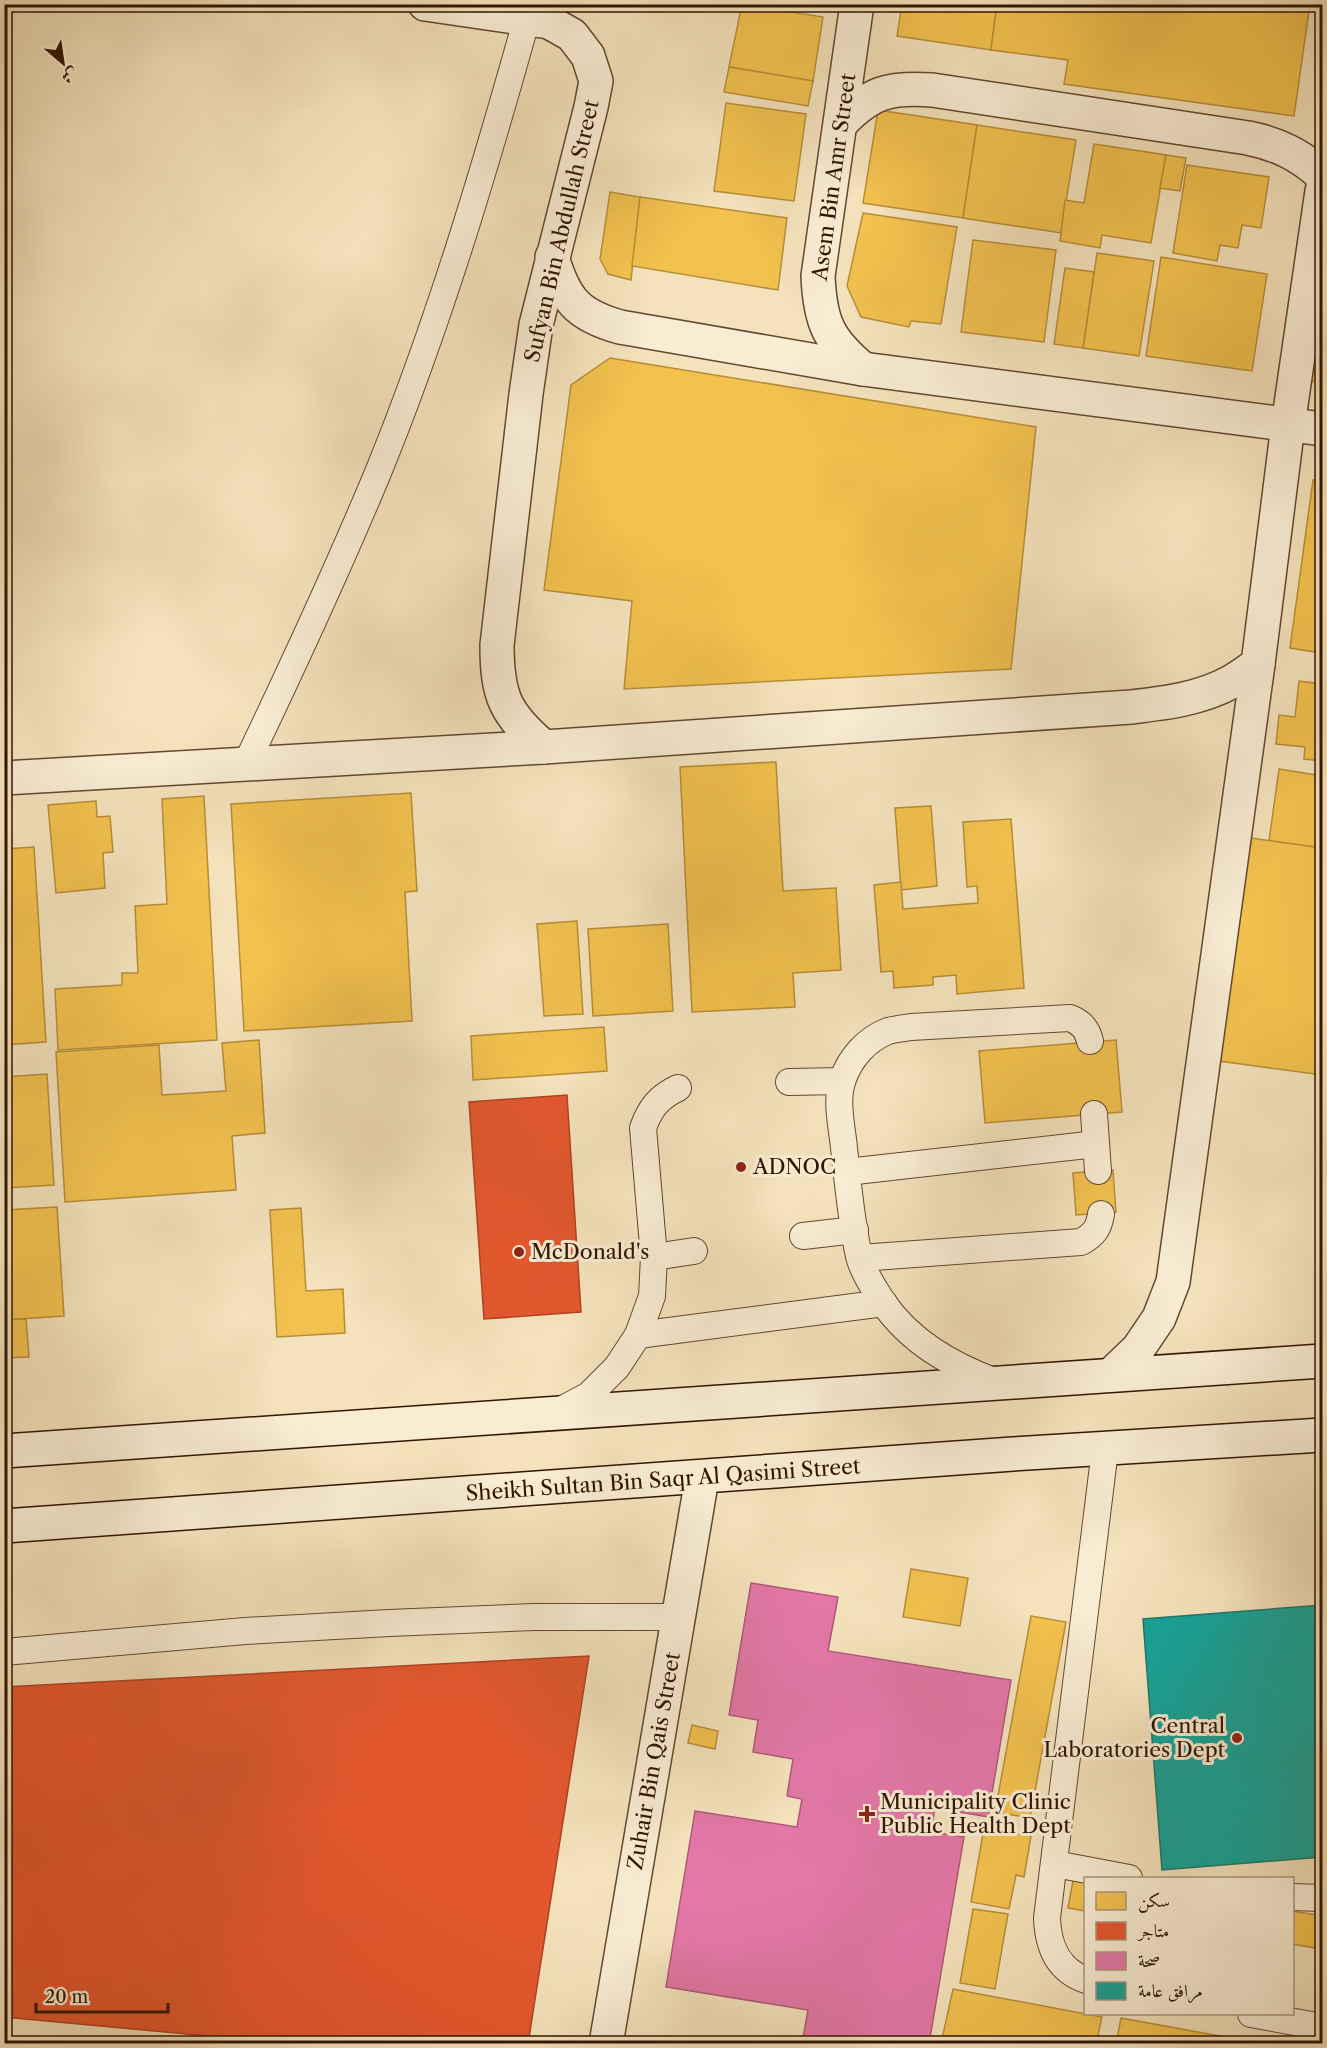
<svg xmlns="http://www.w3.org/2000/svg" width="1327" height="2048" font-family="'Libre Caslon Text',Amiri,serif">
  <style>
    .homes { fill: #f2c14e; stroke: #b88d37; stroke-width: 1.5 }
    .shops { fill: #e4572e; stroke: #af4321; stroke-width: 1.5 }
    .health { fill: #e377a8; stroke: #ae5976; stroke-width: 1.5 }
    .public { fill: #17a398; stroke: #1f786b; stroke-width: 1.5 }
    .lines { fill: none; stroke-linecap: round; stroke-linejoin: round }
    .lane-casing { stroke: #624830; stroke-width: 28 }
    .street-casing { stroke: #624830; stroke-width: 36 }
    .secondary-casing { stroke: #321402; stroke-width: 36 }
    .lane { stroke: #f8ecd3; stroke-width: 26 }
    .street { stroke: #f8ecd3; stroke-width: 33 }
    .secondary { stroke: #f8ecd3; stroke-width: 33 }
    .poi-dot { fill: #8f2418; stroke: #f8ecd3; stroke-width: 2 }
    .labels { text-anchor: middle; stroke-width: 6; stroke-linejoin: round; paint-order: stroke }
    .street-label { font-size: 21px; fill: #321402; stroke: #f8ecd3 }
    .poi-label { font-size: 21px; fill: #321402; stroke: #f8ecd3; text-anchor: start }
  </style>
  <rect width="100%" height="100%" fill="#f4e2bc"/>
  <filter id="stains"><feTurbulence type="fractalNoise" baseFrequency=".00333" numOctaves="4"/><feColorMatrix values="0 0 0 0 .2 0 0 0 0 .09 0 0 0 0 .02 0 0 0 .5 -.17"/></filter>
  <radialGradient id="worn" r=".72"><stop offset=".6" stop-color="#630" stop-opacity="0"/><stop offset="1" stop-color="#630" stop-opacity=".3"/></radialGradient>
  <g class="homes">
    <path d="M742,4l81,13 -10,64 -84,-14z"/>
    <path d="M902,4h95l-6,46 -94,-14z"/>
    <path d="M997,4h313l-16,112 -230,-32 4,-24 -77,-10z"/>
    <path d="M729,67l84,14 -5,25 -84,-14z"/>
    <path d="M726,103l80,11 -12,87 -80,-10z"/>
    <path d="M878,110l99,15 -14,93 -100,-15z"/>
    <path d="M977,125l99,15 -15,93 -98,-15z"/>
    <path d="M1094,144l72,11 -15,88 -49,-8 -2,13 -40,-7 5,-41 19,3z"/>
    <path d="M1166,155l20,3 -6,33 -20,-3z"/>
    <path d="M1187,165l82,12 -8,51 -19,-3 -4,23 -18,-3 -3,16 -44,-8z"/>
    <path d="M610,192l30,5 -9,83 -23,-6 -8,-15z"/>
    <path d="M640,197l147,21 -9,72 -146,-24z"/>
    <path d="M863,213l94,14 -16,97 -30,-3 -2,6 -48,-10 -14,-31z"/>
    <path d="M973,240l83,10 -12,92 -83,-10z"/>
    <path d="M1097,253l57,8 -15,95 -56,-8z"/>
    <path d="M1161,257l106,17 -15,97 -106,-15z"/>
    <path d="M1065,268l29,4 -11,76 -29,-4z"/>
    <path d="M1322,294v89l-11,-2z"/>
    <path d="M610,358l426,69 -25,242 -387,20 8,-88 -88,-11 27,-205z"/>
    <path d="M1313,480l9,1v172l-32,-5z"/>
    <path d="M1299,681l23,3v77l-18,-2 1,-12 -29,-3 3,-29 16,2z"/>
    <path d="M776,762l7,129 53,-3 5,82 -48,3 2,34 -103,5 -12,-245z"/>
    <path d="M1279,769l43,7v72l-53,-7z"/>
    <path d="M411,793l6,98 -12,1 7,129 -168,10 -13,-227z"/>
    <path d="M204,796l13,244 -159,10 -3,-61 67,-4v-12h16l-3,-67 32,-2 -5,-105z"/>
    <path d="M96,801l1,16 13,-1 3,36 -10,1 2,35 -49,5 -8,-88z"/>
    <path d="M931,806l6,80 -36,4 -6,-82z"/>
    <path d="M1011,819l13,169 -67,6 -1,-19 -23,2v8l-39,3 -1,-17 -12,1 -7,-87 27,-3 2,27 75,-6 -1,-17 -10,1 -4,-65z"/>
    <path d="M1250,838l72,10v227l-103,-14z"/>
    <path d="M34,847l12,195 -42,3v-196z"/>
    <path d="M577,921l6,93 -39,2 -7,-92z"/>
    <path d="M668,924l5,87 -80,5 -5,-87z"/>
    <path d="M604,1027l3,44 -134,9 -2,-44z"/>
    <path d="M259,1040l6,93 -33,3 4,54 -171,12 -9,-150 103,-7 3,50 64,-4 -4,-48z"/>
    <path d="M1116,1040l6,72 -137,11 -6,-72z"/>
    <path d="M47,1074l7,111 -50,3v-111z"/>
    <path d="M1113,1170l3,42 -40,3 -3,-42z"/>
    <path d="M57,1207l7,109 -60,4v-110z"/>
    <path d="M301,1208l5,83 37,-2 2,44 -68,4 -7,-127z"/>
    <path d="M26,1319l3,38 -25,1v-38z"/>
    <path d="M911,1569l57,9 -8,48 -57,-9z"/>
    <path d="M1031,1616l35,6 -36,196 -35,-6z"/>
    <path d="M692,1725l26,6 -3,18 -27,-6z"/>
    <path d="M984,1828l47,8 -7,41 -8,-2 -7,34 -38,-7z"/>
    <path d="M1074,1875l12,3v33l-18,-3z"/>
    <path d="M973,1909l35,5 -13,75 -35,-6z"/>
    <path d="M1292,1911l30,5v33l-30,-5z"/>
    <path d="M953,1989l149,28 -6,27h-130l-24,-5z"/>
    <path d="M1121,2018l143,26h-148z"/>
  </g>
  <g class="shops">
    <path d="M567,1095l14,217 -97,7 -15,-217z"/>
    <path d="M589,1656l-61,388h-234l-290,-27v-330z"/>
  </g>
  <path class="health" d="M751,1583l87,14 -10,54 183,29 -23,137 -53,-9 -4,24 33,5 -35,207h-127l6,-34 -142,-23 29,-176 102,16 5,-28 -15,-3 6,-37 -40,-7 5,-32 -29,-5z"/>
  <path class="public" d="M1322,1605v252l-160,13 -19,-251z"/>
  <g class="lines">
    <g class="lane-casing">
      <g id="lane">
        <path d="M246,764c46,-96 90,-191 131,-289 61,-149 107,-303 150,-457"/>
        <path d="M789,1082l53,-1"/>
        <path d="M1094,1114l4,57"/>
        <path d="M847,1172l249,-28"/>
        <path d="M803,1236l52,-6"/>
        <path d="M654,1257l40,-6"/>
        <path d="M860,1258l221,-16c13,-7 18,-14 20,-28"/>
        <path d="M638,1335l246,-32"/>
        <path d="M996,1382c-45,-17 -86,-40 -114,-81 -8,-13 -19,-29 -23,-45 -8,-35 -11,-73 -15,-108 -2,-22 -9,-48 -1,-69 7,-21 24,-40 45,-48 7,-2 16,-3 23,-4l159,-9c12,5 17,11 20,23"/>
        <path d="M559,1411l30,-16 28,-28 21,-32 14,-39 2,-39 -11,-129c7,-20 16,-31 35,-40"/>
        <path d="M4,1652l241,-21 144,-8 145,-6h145"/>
        <path d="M1055,1864l74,14"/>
        <path d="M1292,1897l30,1"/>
        <path d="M1086,1980c-29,-10 -38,-35 -39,-62l58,-468"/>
        <path d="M1251,2014l71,13"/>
      </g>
    </g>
    <g class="street-casing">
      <g id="street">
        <path d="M425,4l124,18 23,13 16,21 8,25 -5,26 -55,218 -10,69 -29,251c0,51 8,69 47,102"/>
        <path d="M857,4l-39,272c2,46 10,64 45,93"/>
        <path d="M841,123c30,-31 48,-36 91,-33l316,48c30,6 52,17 74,37"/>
        <path d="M552,257c13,43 25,58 68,70l243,42 459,60"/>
        <path d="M4,778l540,-31 587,-40c34,-4 69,-8 100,-25 9,-5 18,-12 27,-18"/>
        <path d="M1111,1375l27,-26 21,-31 14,-36 85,-618 30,-239 34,-234"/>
        <path d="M606,2044l96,-566"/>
      </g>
    </g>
    <g class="secondary-casing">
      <g id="secondary">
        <path d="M4,1451l1318,-90"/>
        <path d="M4,1526l1009,-72 309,-19"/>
      </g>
    </g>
    <use href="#lane" class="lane"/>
    <use href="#street" class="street"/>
    <use href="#secondary" class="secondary"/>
  </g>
  <g class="poi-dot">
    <circle cx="741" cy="1167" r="6"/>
    <circle cx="519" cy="1252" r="6"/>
    <circle cx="1237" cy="1738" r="6"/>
    <path d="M864 1805h6v6h6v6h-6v6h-6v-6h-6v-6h6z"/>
  </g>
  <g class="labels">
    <g class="street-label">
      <text transform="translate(834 177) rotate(-82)" y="7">Asem Bin Amr Street</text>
      <text transform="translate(562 231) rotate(-77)" y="7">Sufyan Bin Abdullah Street</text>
      <text transform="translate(663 1480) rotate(-4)" y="7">Sheikh Sultan Bin Saqr Al Qasimi Street</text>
      <text transform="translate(654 1761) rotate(-80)" y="7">Zuhair Bin Qais Street</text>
    </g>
    <g class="poi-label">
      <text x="753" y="1174">ADNOC</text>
      <text x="531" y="1259">McDonald's</text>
      <text x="1225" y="1733" text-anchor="end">Central<tspan x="1225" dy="24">Laboratories Dept</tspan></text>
      <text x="880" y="1809">Municipality Clinic<tspan x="880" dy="24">Public Health Dept</tspan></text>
    </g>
  </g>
  <rect width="1327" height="2048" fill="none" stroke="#f4e2bc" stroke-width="24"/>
  <rect x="6" y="6" width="1315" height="2036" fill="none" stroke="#321402" stroke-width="3"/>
  <rect x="12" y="12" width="1303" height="2024" fill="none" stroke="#321402" stroke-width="1.5"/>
  <rect x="1084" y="1877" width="210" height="138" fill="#f8ecd3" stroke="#a9967f" stroke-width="1.5"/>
  <rect x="1096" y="1892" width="30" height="18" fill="#f2c14e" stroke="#a9967f" stroke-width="1.5"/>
  <text x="1138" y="1907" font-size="18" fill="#321402">سكن</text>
  <rect x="1096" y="1922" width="30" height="18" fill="#e4572e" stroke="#a9967f" stroke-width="1.5"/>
  <text x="1138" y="1937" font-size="18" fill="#321402">متاجر</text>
  <rect x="1096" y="1952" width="30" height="18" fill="#e377a8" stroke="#a9967f" stroke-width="1.5"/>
  <text x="1138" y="1967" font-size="18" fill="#321402">صحة</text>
  <rect x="1096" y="1982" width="30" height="18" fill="#17a398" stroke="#a9967f" stroke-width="1.5"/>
  <text x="1138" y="1997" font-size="18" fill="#321402">مرافق عامة</text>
  <g transform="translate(63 63) rotate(151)" stroke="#f8ecd3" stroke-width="4.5" paint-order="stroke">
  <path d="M0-4.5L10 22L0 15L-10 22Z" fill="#321402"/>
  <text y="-9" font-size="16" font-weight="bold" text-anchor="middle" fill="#321402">ش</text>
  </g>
  <path d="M36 2003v9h132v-9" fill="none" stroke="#321402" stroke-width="3"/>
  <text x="45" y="2003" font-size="18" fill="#321402" stroke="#f8ecd3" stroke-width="4.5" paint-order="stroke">20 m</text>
  <rect width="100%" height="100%" filter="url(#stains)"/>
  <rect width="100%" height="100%" fill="url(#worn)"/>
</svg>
